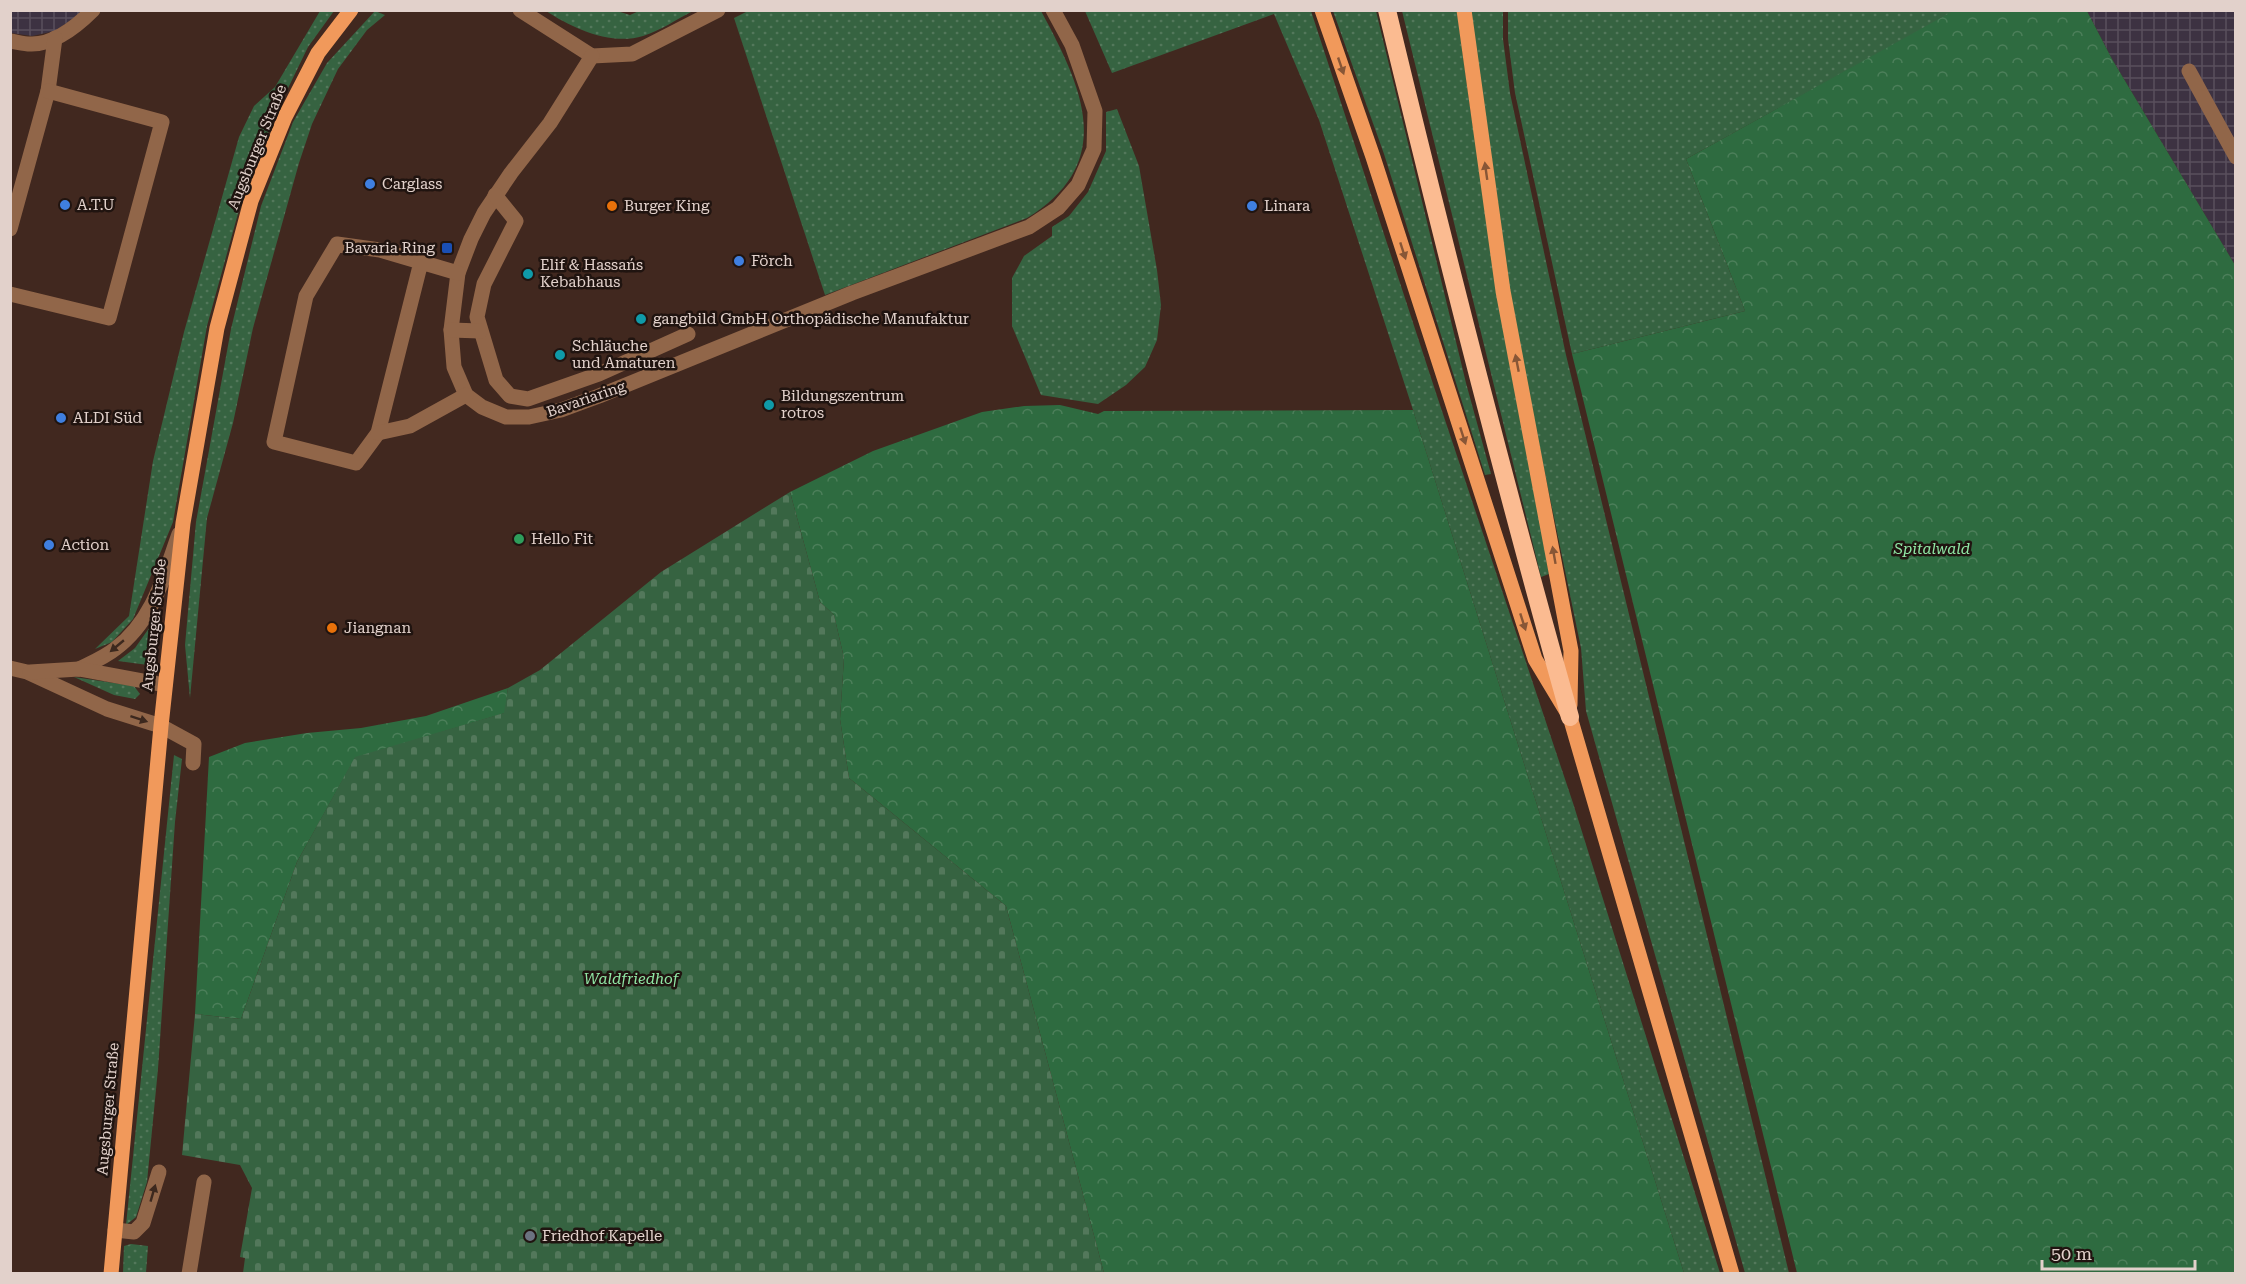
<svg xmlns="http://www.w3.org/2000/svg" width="2246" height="1284" font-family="'Roboto Serif',serif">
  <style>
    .industrial { fill: url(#industrial-grid) }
    .grass { fill: url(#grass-dots) }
    .forest { fill: url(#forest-crowns) }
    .cemetery { fill: url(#cemetery-stones) }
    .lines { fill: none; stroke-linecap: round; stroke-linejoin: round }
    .minor { stroke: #916649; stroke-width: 15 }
    .major { stroke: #f1995b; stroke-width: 15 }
    .highway { stroke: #fbbb91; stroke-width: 18 }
    .oneway { fill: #885636 }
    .oneway2 { fill: #3c281e }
    .shop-dot { fill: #3f7fe0; stroke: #201410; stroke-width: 2 }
    .food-dot { fill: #e8710a; stroke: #201410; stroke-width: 2 }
    .transit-dot { fill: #1a4fb4; stroke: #201410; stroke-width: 2 }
    .culture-dot { fill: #0f9aa8; stroke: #201410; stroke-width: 2 }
    .leisure-dot { fill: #2e9e5b; stroke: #201410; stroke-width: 2 }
    .worship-dot { fill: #6b7280; stroke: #201410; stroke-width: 2 }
    .labels { text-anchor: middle; stroke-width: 5; stroke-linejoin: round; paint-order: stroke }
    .street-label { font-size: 15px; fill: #e2d1cb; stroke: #201410 }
    .poi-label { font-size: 15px; fill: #e2d1cb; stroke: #201410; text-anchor: start }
    .park-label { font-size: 15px; font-style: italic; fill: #90e7a5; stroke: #201410 }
  </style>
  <defs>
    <pattern id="industrial-grid" width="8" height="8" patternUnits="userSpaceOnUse" patternTransform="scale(1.5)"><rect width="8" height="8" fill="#3d3242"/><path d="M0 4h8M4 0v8" fill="none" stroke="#594f5c"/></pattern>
    <pattern id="grass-dots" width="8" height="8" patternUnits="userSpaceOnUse" patternTransform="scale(1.5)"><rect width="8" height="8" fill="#366341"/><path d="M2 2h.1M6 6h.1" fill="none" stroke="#53785b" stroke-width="1.8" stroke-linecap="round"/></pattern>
    <pattern id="forest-crowns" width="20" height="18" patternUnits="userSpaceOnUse" patternTransform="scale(1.5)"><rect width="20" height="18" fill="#2e6b40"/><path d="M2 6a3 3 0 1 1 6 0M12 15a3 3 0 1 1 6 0" fill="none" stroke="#4c7f5a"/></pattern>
    <pattern id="cemetery-stones" width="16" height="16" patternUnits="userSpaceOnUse" patternTransform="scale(1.5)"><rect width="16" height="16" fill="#366341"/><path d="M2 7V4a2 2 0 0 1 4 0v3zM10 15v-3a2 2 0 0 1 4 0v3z" fill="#53785b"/></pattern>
  </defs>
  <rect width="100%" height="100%" fill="#41281f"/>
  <g class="industrial">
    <path d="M11,11h73l-29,20 -23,5 -21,-3z"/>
    <path d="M2087,11h148v254l-123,-206z"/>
  </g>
  <g class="grass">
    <path d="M750,10l291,1c41,76 77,151 -14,207l-202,77 -91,-277z"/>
    <path d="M320,11h14l-26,36 -32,66 -34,86 -35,127 -34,196 -40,97 -21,23 -17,7 34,-33 24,-155 31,-129 55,-195 15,-31 21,-19z"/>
    <path d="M375,11l10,4 -18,15 -29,39 -26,55 -13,39 -46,165 -20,95 -26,95 -17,180 -5,-53 11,-123 35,-193 30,-123 32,-84 34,-59z"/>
    <path d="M617,11l13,4 9,-4h54c-16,8 -33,20 -50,25 -32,10 -71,-8 -97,-25z"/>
    <path d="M1085,11h226l126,385 136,407 147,470h-36l-271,-863 -94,-290 -45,-106 -162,59z"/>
    <path d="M1333,11h43l90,372 25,91 -6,1 -101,-321z"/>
    <path d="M1402,11h55l14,103 78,460 -8,3z"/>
    <path d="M1471,11h32v28l7,54 56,262 223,918h-44l-159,-562 -5,-63 -74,-358z"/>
    <path d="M1508,11h447l-269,148 59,152 -173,43 -57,-261 -7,-54z"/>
    <path d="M1117,109l22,57 18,104 4,35 -4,35 -12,27 -19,18 -28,19 -57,-9 -29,-69v-48l12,-22 28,-20v-9l17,-11 19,-24 18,-41v-39z"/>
    <path d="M152,624l-4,41 -30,-4 17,-13z"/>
    <path d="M74,677l60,9 6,8 -5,5 -21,-4z"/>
    <path d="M174,755l8,4 -7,63 -17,247 -11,113 -11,35 -10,8z"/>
    <path d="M131,1244l17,2 -2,27h-23l1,-27z"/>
  </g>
  <g class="forest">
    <path d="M1955,10l132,1 25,48 123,206v1008h-438l-225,-919 173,-43 -59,-152z"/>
    <path d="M1060,405l38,9 6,-3 309,-1 271,863h-580l-98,-367 -157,-128 -9,-59 4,-61 -10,-43 -14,-13 -30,-110 83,-41 109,-39 42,-6z"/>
    <path d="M508,688l-3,25 -150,45 -58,104 -56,157 -46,-5 14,-257 36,-14 62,-10 54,-5 65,-12z"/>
  </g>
  <path class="cemetery" d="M790,492l30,110 14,13 10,43 -4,61 9,59 157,128 98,367h-861l2,-15 -5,-1 12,-69 -12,-23 -58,-10 13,-141 46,5 56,-157 58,-105 149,-44 4,-25 32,-18 121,-98z"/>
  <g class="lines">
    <g class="minor">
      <path d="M520,10l72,46 40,-2 86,-44"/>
      <path d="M10,41c7,1 14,3 20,3 23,1 47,-18 63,-34"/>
      <path d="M592,56l-42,67 -39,50 -27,40 -13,26 -13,34 -7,57 3,37 12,28 16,12 24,10h23l32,-7 38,-14 253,-103 177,-66 29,-19 20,-23 16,-36 1,-38 -23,-66 -19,-35"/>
      <path d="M2189,71l47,86"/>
      <path d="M495,195l21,26 -32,63 -7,33 19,63 14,16 18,3 71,-25 89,-40"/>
      <path d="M10,229l38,-138 7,-53"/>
      <path d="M421,262l-43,171 -22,30 -82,-21 32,-146 31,-52 43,6 78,23"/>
      <path d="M10,294l99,24 53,-196 -114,-31"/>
      <path d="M451,330l29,1"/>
      <path d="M378,433l32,-7 56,-31"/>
      <path d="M10,668l17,4 80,37 54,17 33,18 -1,19"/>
      <path d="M79,669c12,-6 26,-12 36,-20 38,-28 49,-73 64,-115"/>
      <path d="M30,672l49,-3 86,16"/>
      <path d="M115,1230l19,2 9,-9 16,-51"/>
      <path d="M189,1274l15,-92"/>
    </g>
    <g class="major">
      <path d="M1322,10l51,147 162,502 35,58 162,557"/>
      <path d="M1464,10l39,281 68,360 -1,54"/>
      <path d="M111,1274l50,-548 22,-203 34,-195 34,-127 34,-84 33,-64 33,-43"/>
    </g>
    <path class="highway" d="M1387,10c57,237 117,472 183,707"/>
  </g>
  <defs><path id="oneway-solid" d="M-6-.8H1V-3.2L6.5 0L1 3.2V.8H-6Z" transform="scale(1.5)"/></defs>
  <g class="oneway">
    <use href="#oneway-solid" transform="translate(1341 66) rotate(71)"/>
    <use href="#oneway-solid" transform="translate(1486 171) rotate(-98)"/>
    <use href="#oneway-solid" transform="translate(1403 251) rotate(72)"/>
    <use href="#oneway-solid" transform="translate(1517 363) rotate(-101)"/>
    <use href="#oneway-solid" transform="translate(1463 436) rotate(72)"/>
    <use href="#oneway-solid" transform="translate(1554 555) rotate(-100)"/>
    <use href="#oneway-solid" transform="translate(1523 622) rotate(72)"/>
  </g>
  <g class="oneway2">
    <use href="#oneway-solid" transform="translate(117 646) rotate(140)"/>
    <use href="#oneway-solid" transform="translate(139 719) rotate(18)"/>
    <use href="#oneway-solid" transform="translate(153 1193) rotate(-74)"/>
  </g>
  <g class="shop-dot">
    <circle cx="370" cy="184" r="6"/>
    <circle cx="65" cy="205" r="6"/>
    <circle cx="1252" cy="206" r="6"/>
    <circle cx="739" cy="261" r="6"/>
    <circle cx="61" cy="418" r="6"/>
    <circle cx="49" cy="545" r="6"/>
  </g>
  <g class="food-dot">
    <circle cx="612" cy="206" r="6"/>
    <circle cx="332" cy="628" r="6"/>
  </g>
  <rect class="transit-dot" x="441" y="242" width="12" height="12" rx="3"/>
  <g class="culture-dot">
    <circle cx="528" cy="274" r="6"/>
    <circle cx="641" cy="319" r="6"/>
    <circle cx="560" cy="355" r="6"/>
    <circle cx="769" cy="405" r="6"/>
  </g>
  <circle class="leisure-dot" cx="519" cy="539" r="6"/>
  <circle class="worship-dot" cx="530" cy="1236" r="6"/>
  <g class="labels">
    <g class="street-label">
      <text transform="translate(257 147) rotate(-68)" y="5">Augsburger Straße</text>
      <text transform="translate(586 399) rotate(-19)" y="5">Bavariaring</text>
      <text transform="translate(154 625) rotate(-84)" y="5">Augsburger Straße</text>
      <text transform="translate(108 1109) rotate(-85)" y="5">Augsburger Straße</text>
    </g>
    <g class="poi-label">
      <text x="382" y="189">Carglass</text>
      <text x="77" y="210">A.T.U</text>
      <text x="624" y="211">Burger King</text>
      <text x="1264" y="211">Linara</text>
      <text x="435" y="253" text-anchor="end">Bavaria Ring</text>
      <text x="751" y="266">Förch</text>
      <text x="540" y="270">Elif &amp; Hassan´s<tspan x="540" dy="17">Kebabhaus</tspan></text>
      <text x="653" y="324">gangbild GmbH Orthopädische Manufaktur</text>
      <text x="572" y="351">Schläuche<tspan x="572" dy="17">und Amaturen</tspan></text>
      <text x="781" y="401">Bildungszentrum<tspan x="781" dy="17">rotros</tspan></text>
      <text x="73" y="423">ALDI Süd</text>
      <text x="531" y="544">Hello Fit</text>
      <text x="61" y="550">Action</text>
      <text x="344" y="633">Jiangnan</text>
      <text x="542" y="1241">Friedhof Kapelle</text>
    </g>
    <g class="park-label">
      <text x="1932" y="554">Spitalwald</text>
      <text x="631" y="984">Waldfriedhof</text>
    </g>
  </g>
  <rect width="2246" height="1284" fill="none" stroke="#e2d1cb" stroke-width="24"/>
  <path d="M2042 1260v9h153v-9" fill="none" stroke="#e2d1cb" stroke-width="3"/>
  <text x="2051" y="1260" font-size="18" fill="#e2d1cb" stroke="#201410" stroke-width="4.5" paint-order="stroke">50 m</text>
</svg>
